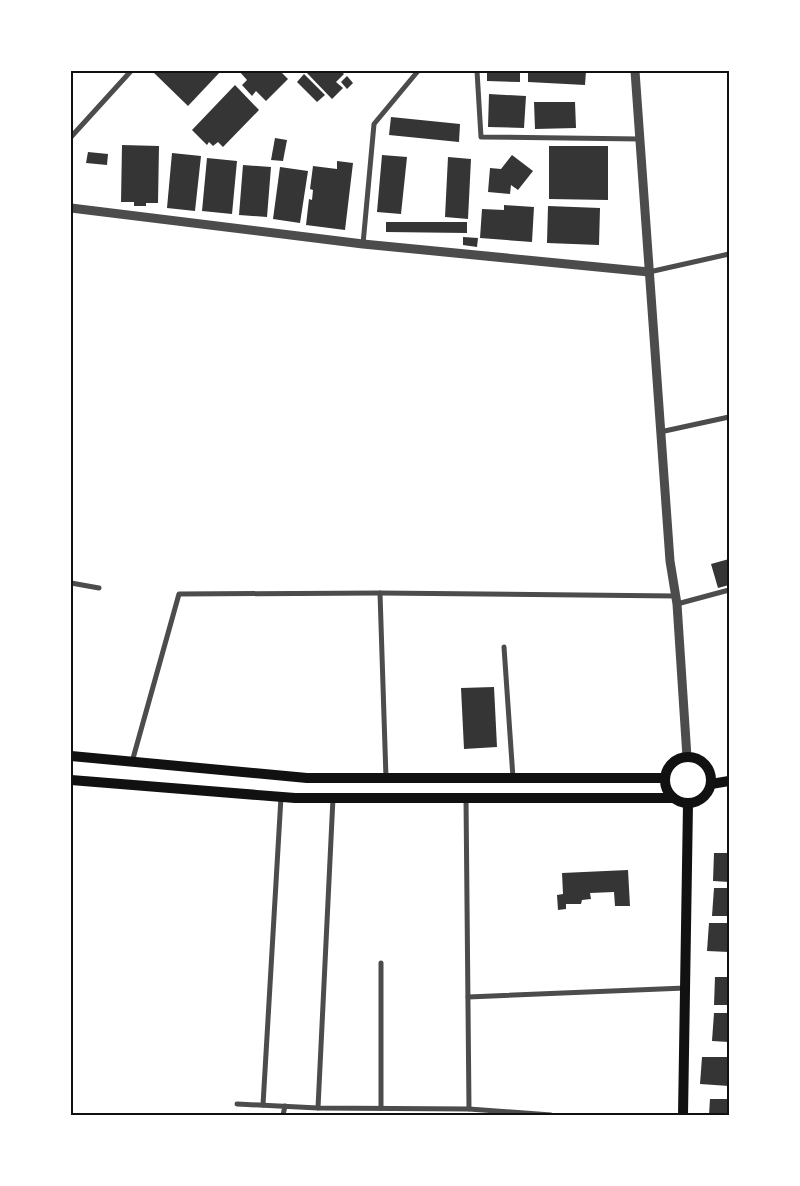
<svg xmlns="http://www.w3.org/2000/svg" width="800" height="1186" font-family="Montserrat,sans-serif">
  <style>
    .building { fill: #353535 }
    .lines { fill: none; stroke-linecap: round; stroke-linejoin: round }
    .minor { stroke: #4c4c4c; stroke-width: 5 }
    .tertiary { stroke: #4c4c4c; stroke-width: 9 }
    .secondary { stroke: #111; stroke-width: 10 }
    .neatline { fill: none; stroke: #111; stroke-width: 2 }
  </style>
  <rect width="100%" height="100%" fill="#fff"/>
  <g class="building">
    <path d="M152,71h69l-33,35z"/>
    <path d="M239,71h41l8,8 -22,22 -10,-10 -4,5 -10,-11 5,-5z"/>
    <path d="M305,71h36l3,3 -8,8 7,6 -11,11z"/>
    <path d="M487,71h33v11l-33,-1z"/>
    <path d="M528,71h58l-1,14 -57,-3z"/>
    <path d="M304,74l21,21 -8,7 -20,-20z"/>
    <path d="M347,76l6,7 -6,6 -6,-7z"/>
    <path d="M235,85l24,25 -36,37 -5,-5 -5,4 -4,-4 -2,3 -15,-15z"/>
    <path d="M489,94l37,2 -2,32 -36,-1z"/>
    <path d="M534,102h41l1,26 -41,1z"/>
    <path d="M391,117l69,7 -1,18 -70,-7z"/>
    <path d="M275,138l12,2 -4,21 -12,-1z"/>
    <path d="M122,145l37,1 -1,57h-12v3h-12v-4h-13z"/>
    <path d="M549,146h59v54l-59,-1z"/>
    <path d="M88,152l20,2 -1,11 -21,-2z"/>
    <path d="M172,153l29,3 -6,55 -28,-3z"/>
    <path d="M382,155l25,2 -6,57 -24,-2z"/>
    <path d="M512,155l21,16 -15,19 -7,-5 -1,9 -22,-2 2,-24 11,1z"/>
    <path d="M448,157l23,2 -3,60 -23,-2z"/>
    <path d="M207,158l30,3 -5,53 -30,-3z"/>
    <path d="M337,161l16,2 -8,67 -39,-5 3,-26 3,1 1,-10 -3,-1 3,-23 24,3z"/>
    <path d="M243,165l28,2 -4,50 -28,-2z"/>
    <path d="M280,167l28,4 -8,52 -27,-4z"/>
    <path d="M504,205l30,2 -2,35 -52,-4 2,-29 22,1z"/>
    <path d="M548,206l52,2 -1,37 -52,-2z"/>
    <path d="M386,222h81v11l-81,-1z"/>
    <path d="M463,237l15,1 -1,9 -14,-2z"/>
    <path d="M729,559v26l-11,3 -7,-24z"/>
    <path d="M494,687l3,60 -33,2 -3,-61z"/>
    <path d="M714,853h15v29l-16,-1z"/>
    <path d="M628,870l2,36h-15l-1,-14 -24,1 1,6 -9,1 -1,4h-15v5l-8,1 -1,-15 6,-1 -1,-21z"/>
    <path d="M714,888h15v28h-17z"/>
    <path d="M709,923h20v29l-22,-1z"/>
    <path d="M715,977h14v28h-15z"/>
    <path d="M714,1013h15v29l-17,-1z"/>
    <path d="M702,1057h27v29l-29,-2z"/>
    <path d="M710,1099h19v16h-20z"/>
  </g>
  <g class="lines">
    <g class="minor">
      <path d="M477,71l4,66 159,2"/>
      <path d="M71,137l60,-66"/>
      <path d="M363,244l11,-120 44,-53"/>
      <path d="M649,272l80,-18"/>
      <path d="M660,432l69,-15"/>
      <path d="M71,583l28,5"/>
      <path d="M380,593l6,185"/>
      <path d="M677,604l52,-14"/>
      <path d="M504,647l9,131"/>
      <path d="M132,762l47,-168 201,-1 296,3"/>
      <path d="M466,798l3,311"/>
      <path d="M381,963v145"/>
      <path d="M468,997l217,-9"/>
      <path d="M237,1104l81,4 151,1 82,6"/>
      <path d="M263,1105l18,-308"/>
      <path d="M318,1108l15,-310"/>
      <path d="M283,1115l2,-9"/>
    </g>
    <g class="tertiary">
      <path d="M635,71l35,490 7,43 10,153"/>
      <path d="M71,208l292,36 286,28"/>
    </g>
    <g class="secondary">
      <path d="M71,756l236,22h358"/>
      <circle cx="688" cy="780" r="23"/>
      <path d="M71,780l224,18h377"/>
      <path d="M711,784l18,-3"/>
      <path d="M683,1115l5,-311"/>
    </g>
  </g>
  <rect width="800" height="1186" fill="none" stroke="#ffffff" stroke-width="145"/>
  <rect x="72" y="72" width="656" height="1042" class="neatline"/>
</svg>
